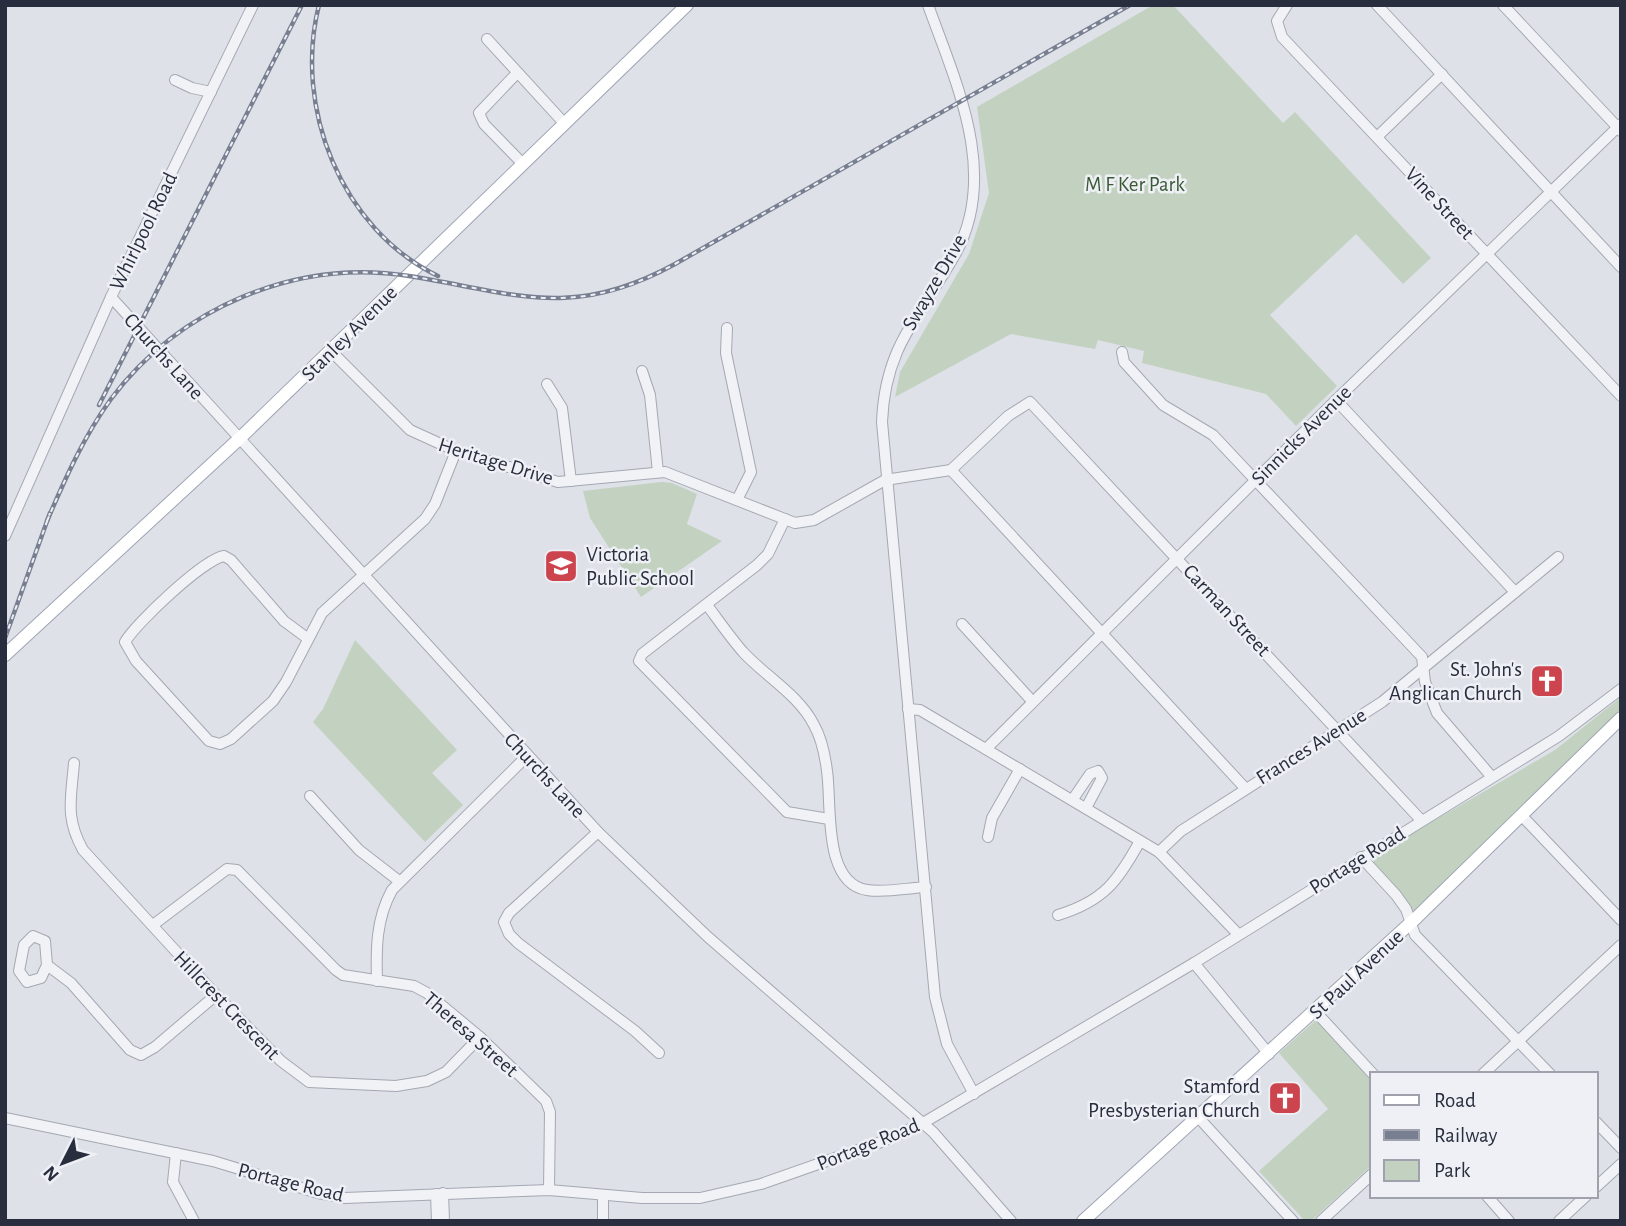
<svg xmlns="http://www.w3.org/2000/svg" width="1626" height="1226" font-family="'Alegreya Sans',sans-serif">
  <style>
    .green { fill: #c3d2c0 }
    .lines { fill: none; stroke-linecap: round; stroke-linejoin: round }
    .minor-casing { stroke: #a4a8b2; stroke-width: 12 }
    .major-casing { stroke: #9ea5b3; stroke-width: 14 }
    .minor { stroke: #f1f2f6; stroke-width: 10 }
    .major { stroke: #fff; stroke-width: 12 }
    .rail-casing { stroke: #787f91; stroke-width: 4.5 }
    .rail { stroke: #eef0f5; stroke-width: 2; stroke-dasharray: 5; stroke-linecap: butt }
    .labels { text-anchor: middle; stroke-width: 5; stroke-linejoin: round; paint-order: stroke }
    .park-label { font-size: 21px; fill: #395a35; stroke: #eef0f5 }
    .street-label { font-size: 21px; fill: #282e3e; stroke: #eef0f5 }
    .poi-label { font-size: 21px; fill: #282e3e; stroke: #eef0f5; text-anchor: end }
  </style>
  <rect width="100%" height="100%" fill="#dee1e8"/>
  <g class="green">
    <path d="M1153,5h20l110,118 12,-11 136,146 -28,26 -47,-50 -86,81 67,71 -41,40 -30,-32 -124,-31 2,-12 -46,-11 -3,9 -84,-15 -116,63 5,-25 69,-118 20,-61 -12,-86z"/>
    <path d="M661,482l11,1 25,11 -10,30 35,17 -81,56 -51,-79 -7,-27z"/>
    <path d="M355,640l102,110 -25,23 31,32 -38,37 -112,-120 10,-13z"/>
    <path d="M1621,697v11l-20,25 -184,177 -4,1 -40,-46 2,-10 180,-105z"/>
    <path d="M1316,1020l56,61v84l-61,56h-6l-46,-50 69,-62 -49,-56z"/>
  </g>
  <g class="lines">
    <g class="minor-casing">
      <g id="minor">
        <path d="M928,5c28,78 71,168 28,248 -35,63 -71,91 -74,169l53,575 12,47 27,50"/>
        <path d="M1287,5l-10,16 5,16 339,359"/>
        <path d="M1377,5l244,262"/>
        <path d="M1503,5l118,126"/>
        <path d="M487,39l77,84"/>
        <path d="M517,73l-38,40 5,11 38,39"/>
        <path d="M175,80l17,8 19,4"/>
        <path d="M1378,136l64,-62"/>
        <path d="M111,297l487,535 110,105 225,195 78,89"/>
        <path d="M727,328l-1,25 25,119 -14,28"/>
        <path d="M331,351l79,79 46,21 102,31 107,-10 130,51 19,-3 71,-40 66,-10 57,-54 22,-14 391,418"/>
        <path d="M1122,352l2,10 39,43 50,30 209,222 3,25 12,31 54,63"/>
        <path d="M642,371l8,24 8,77"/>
        <path d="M547,384l15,24 9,73"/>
        <path d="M1336,400l179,192"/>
        <path d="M951,470l294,318"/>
        <path d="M785,519l-17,35 -11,11 -115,89 -3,7 148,151 42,7"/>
        <path d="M5,536l106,-239 142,-292"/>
        <path d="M707,605c12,16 23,32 36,47 22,24 56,43 71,73 8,14 11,30 13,46 5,32 -5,112 40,119 18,3 40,-2 59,-3"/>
        <path d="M962,624l70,77"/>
        <path d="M307,638l-23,-17 -53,-61 -7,-4c-20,3 -88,67 -99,86l11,19 73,80 11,3 11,-5 42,-38 13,-19 36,-69 103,-94 10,-15 21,-53"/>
        <path d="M908,709l12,1 239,142 79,82"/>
        <path d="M986,749l350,-349 285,-276"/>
        <path d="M74,763c-3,36 -9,55 9,87l133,145 65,66 28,21 87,4 31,-5 19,-9 34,-35"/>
        <path d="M310,796l49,54 40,31"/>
        <path d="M1073,799l17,-25 8,-3 4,7 -16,30"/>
        <path d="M1522,816l99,104"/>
        <path d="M598,832l-89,81 -5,9 5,12 9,9 117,88 24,22"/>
        <path d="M988,837l4,-19 28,-49"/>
        <path d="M1159,852l22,-21 201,-129 176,-145"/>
        <path d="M1361,857l35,38 10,14 9,26 135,139"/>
        <path d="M1058,915c46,-14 60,-34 82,-74"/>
        <path d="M153,925l74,-56 10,1 99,100 7,5 71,11 13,7 53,44 66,64 4,11 -1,78"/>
        <path d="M33,936l12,5 2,24 -6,13 -14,4 -8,-11 5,-26z"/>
        <path d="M1194,963l75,91"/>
        <path d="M47,965l24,18 59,67 11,5 14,-8 61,-52"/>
        <path d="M377,981c-1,-32 -1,-62 15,-91l135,-134"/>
        <path d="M1315,1011l58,63"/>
        <path d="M1483,1074l138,-129"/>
        <path d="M1198,1117l95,104"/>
        <path d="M5,1118l208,43 105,32 27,5 204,-8 93,8h58l61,-14 120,-42 42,-19 271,-160 365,-227 62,-47"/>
        <path d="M1596,1122l25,26"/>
        <path d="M176,1153l-3,29 21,39"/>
        <path d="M1596,1187l25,-23"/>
        <path d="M443,1193l1,28"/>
        <path d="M436,1194l1,27"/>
        <path d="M603,1195v26"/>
        <path d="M1487,1196l22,25"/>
        <path d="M1321,1221l51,-47"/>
        <path d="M1559,1221l27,-25"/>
      </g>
    </g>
    <g class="major-casing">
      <g id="major">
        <path d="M5,655l234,-216 448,-434"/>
        <path d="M1083,1221l333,-303 205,-200"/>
      </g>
    </g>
    <use href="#minor" class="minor"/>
    <use href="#major" class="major"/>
    <g class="rail-casing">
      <g id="rail">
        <path d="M319,5c-26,102 22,224 119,271"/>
        <path d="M99,405l203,-400"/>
        <path d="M47,521c18,-42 37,-85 64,-122 68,-91 185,-141 298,-123 106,17 162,45 266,-12l455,-259"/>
        <path d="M5,638l45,-125"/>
      </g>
    </g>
    <use href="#rail" class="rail"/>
  </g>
  <defs>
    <g id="school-square" transform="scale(1.75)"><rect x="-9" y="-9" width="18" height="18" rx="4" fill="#cc444d" stroke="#eef0f5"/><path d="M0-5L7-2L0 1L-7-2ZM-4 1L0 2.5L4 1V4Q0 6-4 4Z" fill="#fff"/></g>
    <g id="church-square" transform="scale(1.75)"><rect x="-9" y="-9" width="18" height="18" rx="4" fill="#cc444d" stroke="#eef0f5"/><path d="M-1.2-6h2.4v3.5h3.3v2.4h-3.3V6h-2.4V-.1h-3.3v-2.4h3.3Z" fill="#fff"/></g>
  </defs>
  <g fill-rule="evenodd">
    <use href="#school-square" x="561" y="566"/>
    <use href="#church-square" x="1547" y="681"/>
    <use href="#church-square" x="1285" y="1098"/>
  </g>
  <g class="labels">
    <g class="park-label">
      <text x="1135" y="191">M F Ker Park</text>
    </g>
    <g class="street-label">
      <text transform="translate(1440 203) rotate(47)" y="7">Vine Street</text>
      <text transform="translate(143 231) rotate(-64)" y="7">Whirlpool Road</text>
      <text transform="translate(934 282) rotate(-60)" y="7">Swayze Drive</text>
      <text transform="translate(349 333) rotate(-45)" y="7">Stanley Avenue</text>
      <text transform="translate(164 356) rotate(48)" y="7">Churchs Lane</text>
      <text transform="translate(1301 435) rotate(-45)" y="7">Sinnicks Avenue</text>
      <text transform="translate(496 461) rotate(17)" y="7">Heritage Drive</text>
      <text transform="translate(1227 610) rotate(47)" y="7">Carman Street</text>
      <text transform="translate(1311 746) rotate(-32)" y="7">Frances Avenue</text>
      <text transform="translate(545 775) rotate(47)" y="7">Churchs Lane</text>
      <text transform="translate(1357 860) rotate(-32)" y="7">Portage Road</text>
      <text transform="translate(1356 974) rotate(-43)" y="7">St Paul Avenue</text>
      <text transform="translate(227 1005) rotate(46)" y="7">Hillcrest Crescent</text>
      <text transform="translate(471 1034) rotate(41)" y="7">Theresa Street</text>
      <text transform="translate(868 1144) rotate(-22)" y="7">Portage Road</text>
      <text transform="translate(291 1182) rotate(14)" y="7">Portage Road</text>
    </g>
    <g class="poi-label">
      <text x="586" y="561" text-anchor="start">Victoria<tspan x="586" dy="24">Public School</tspan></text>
      <text x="1522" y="676">St. John's<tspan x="1522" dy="24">Anglican Church</tspan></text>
      <text x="1260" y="1093">Stamford<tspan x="1260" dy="24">Presbysterian Church</tspan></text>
    </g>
  </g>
  <rect width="1626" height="1226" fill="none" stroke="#282e3e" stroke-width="14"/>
  <rect x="1370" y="1072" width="228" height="126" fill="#eef0f5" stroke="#9fa2ac" stroke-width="2"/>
  <rect x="1384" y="1095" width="35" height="10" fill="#ffffff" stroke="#9fa2ac" stroke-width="2"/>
  <text x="1434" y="1107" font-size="21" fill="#282e3e">Road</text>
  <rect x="1384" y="1130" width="35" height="10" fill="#787f91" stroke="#9fa2ac" stroke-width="2"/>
  <text x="1434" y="1142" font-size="21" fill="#282e3e">Railway</text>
  <rect x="1384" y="1160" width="35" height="21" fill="#c3d2c0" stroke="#9fa2ac" stroke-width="2"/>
  <text x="1434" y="1177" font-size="21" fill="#282e3e">Park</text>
  <g transform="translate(63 1163) rotate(228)" stroke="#eef0f5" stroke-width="5" paint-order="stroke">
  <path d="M0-5L12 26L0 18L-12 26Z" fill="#282e3e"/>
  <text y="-10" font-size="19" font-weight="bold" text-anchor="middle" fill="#282e3e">N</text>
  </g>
</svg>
